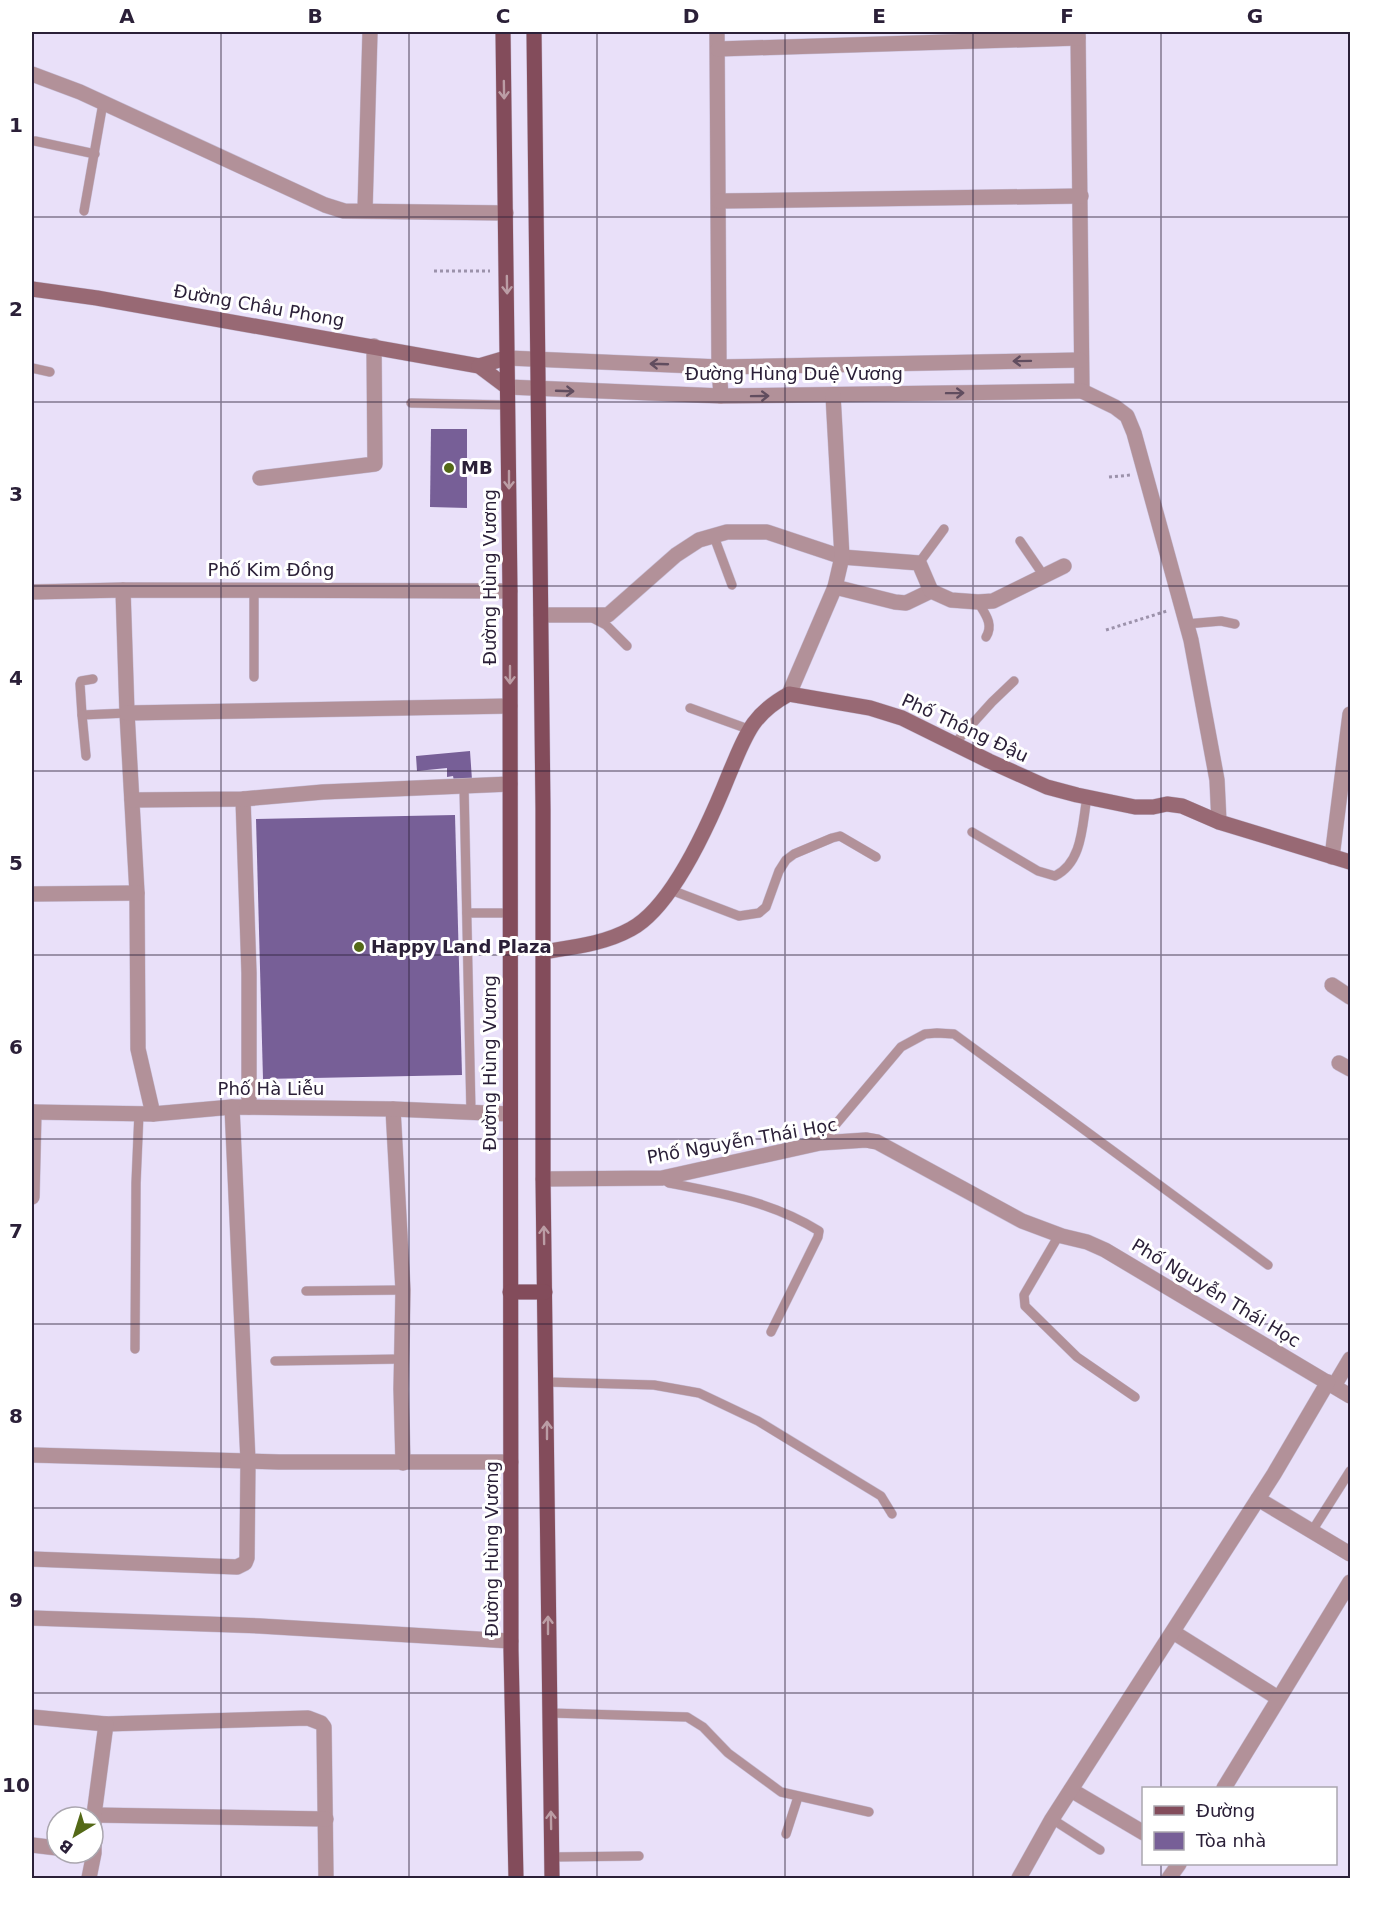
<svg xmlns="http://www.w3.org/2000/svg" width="1382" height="1910" font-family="'DejaVu Sans',sans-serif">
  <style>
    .building { fill: #775f97 }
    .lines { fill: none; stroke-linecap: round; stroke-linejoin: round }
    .lane-casing { stroke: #c7bdd6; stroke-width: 10 }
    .street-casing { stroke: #c7bdd6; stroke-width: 16 }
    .secondary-casing { stroke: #c7bdd6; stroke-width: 16 }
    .primary-casing { stroke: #c7bdd6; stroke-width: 16 }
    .path { stroke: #9c92ab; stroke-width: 3; stroke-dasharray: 3 3; stroke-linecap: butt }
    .lane { stroke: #b29199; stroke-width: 9 }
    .street { stroke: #b29199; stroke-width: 15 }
    .secondary { stroke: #986974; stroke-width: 15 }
    .primary { stroke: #834c5b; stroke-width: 15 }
    .oneway { stroke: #bb9da5 }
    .oneway2 { stroke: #614d5f }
    .grid { fill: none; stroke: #2b2038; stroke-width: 1.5; stroke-opacity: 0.55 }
    .poi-dot { fill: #546917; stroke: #fff; stroke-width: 2 }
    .labels { text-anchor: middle; stroke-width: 6; stroke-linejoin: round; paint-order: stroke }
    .street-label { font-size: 18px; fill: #2b2038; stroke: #fff }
    .poi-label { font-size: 18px; font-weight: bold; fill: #2b2038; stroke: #fff; text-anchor: start }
    .neatline { fill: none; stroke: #2b2038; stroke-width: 2 }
    .grid-label { font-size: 20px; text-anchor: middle; font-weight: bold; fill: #2b2038 }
  </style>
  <rect width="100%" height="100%" fill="#e9e0f9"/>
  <g class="building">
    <path d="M431,429h36v79l-37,-1z"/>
    <path d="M470,751l2,29 -18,1 -1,-5 -6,1v-9l-30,3 -1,-15z"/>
    <path d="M455,815l7,260 -199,4 -7,-260z"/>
  </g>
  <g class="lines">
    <g class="lane-casing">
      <g id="lane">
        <path d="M35,141l60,13"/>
        <path d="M84,211l19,-108"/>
        <path d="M32,368l18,4"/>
        <path d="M411,403l96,2"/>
        <path d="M713,534l19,51"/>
        <path d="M1020,541l24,35"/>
        <path d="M919,563l25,-34"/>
        <path d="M254,590v87"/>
        <path d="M978,602c7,12 16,22 8,35"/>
        <path d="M591,617l15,8 21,21"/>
        <path d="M1186,624l35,-3 14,3"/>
        <path d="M93,679l-12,2 -1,3 2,31 45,-2"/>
        <path d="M690,708l58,21"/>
        <path d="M82,715l4,41"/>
        <path d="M955,743l37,-41 22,-21"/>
        <path d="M464,786l7,327"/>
        <path d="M972,832l66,39 17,5c28,-14 27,-51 32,-79"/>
        <path d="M671,890l68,26 20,-3 7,-6 13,-36 7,-11 8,-6 38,-16 8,-2 36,21"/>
        <path d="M467,913h42"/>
        <path d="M820,1143l81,-96 24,-13 12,-1 17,1 314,231"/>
        <path d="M662,1178l7,5c52,10 104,19 150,48l-1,6 -47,95"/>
        <path d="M1059,1235l-35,60 1,11 52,51 58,40"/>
        <path d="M306,1291l97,-1"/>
        <path d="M135,1349l1,-166 3,-70"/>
        <path d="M275,1361l126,-2"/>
        <path d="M547,1382l107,3 45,8 59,28 123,75 11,18"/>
        <path d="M1312,1531l38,-60"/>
        <path d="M550,1713l137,4 16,10 25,26 53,39 88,20"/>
        <path d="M1052,1819l48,31"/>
        <path d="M786,1834l12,-37"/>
        <path d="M552,1857l87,-1"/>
      </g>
    </g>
    <g class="street-casing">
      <g id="street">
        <path d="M717,32l2,335 2,29"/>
        <path d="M1078,32l4,359"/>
        <path d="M718,49l360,-11"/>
        <path d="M32,74l48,18 245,113 19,6 162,2"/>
        <path d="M719,201l362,-5"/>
        <path d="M365,210l5,-178"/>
        <path d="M506,358l213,9 361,-7"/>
        <path d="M507,387l214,9 361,-5"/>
        <path d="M1082,391l33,16 12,9 7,17 57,207 26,140 2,42"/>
        <path d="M260,478l115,-14 -1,-118"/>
        <path d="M835,587l60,15 11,1 25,-12"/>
        <path d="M123,590l4,123 10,180 1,156 15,65"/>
        <path d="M32,592l91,-2 387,1"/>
        <path d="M541,615h67l68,-60 23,-15 28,-8h40l75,25 77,6 12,28 20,9 27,2 15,-1 71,-35"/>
        <path d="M789,694l46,-107 7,-30 -9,-162"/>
        <path d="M127,713l383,-7"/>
        <path d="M243,799l6,174v134"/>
        <path d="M132,800l111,-1 80,-7 187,-8"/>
        <path d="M1332,857l18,-143"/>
        <path d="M32,894l105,-1"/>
        <path d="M1332,985l18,12"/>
        <path d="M1339,1063l11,6"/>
        <path d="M393,1109l10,181 -2,99 2,74"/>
        <path d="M32,1112l121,2 79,-7 161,2 117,5"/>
        <path d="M543,1179l119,-1 158,-35 46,-3 11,2 145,79 40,15 25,6 18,8 245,146"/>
        <path d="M32,1197l2,-85"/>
        <path d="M1334,1386l16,-27"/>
        <path d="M32,1455l247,7h232"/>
        <path d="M1258,1499l92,55"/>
        <path d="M32,1559l205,8 8,-4 2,-5 1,-97 -16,-354"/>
        <path d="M32,1618l228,8 251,15"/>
        <path d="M1173,1632l105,66"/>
        <path d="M32,1717l74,7 202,-6 13,5 3,4 2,151"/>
        <path d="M1224,1788l126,-206"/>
        <path d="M1071,1790l73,43"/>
        <path d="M94,1815l232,4"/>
        <path d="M32,1845l25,3"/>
        <path d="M89,1878l5,-25v-38l12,-91"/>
        <path d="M1019,1878l33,-59 222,-345 54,-92"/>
        <path d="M1169,1878l10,-14"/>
      </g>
    </g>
    <g class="secondary-casing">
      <g id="secondary">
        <path d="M32,289l65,9 382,68 28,21"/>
        <path d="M479,366l27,-8"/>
        <path d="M543,952c30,-5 61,-8 88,-23 43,-23 81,-112 99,-157 16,-37 21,-57 59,-78l81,14 32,10 87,43 58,26 30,8 58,12h18l14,-3 15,2 37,16 131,40"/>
      </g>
    </g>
    <g class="primary-casing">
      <g id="primary">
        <path d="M503,32l7,559 1,1060 5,227"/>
        <path d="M534,32l9,777v370l9,699"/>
        <path d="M510,1292h35"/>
      </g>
    </g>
    <g class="path">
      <path d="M434,271h56"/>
      <path d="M1109,477l22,-2"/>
      <path d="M1106,630l61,-19"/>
    </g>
    <use href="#lane" class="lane"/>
    <use href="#street" class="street"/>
    <use href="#secondary" class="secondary"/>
    <use href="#primary" class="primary"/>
  </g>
  <defs><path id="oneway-shaft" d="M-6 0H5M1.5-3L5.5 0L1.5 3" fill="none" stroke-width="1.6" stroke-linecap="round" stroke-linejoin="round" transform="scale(1.5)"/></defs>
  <g class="oneway">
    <use href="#oneway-shaft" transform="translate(504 90) rotate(89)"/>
    <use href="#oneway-shaft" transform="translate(507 285) rotate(89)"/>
    <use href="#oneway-shaft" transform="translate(509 480) rotate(90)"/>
    <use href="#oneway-shaft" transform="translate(510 675) rotate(90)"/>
    <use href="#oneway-shaft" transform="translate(544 1235) rotate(-91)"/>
    <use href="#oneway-shaft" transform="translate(547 1430) rotate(-90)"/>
    <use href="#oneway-shaft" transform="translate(548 1625) rotate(-90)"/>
    <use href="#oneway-shaft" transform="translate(551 1820) rotate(-91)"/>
  </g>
  <g class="oneway2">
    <use href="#oneway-shaft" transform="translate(1022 361) rotate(179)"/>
    <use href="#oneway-shaft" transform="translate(659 364) rotate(-178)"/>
    <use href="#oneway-shaft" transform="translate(565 391) rotate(2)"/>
    <use href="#oneway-shaft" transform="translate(955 393) rotate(-1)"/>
    <use href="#oneway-shaft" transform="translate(760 396) rotate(-1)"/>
  </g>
  <path class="grid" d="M221,32v1846M409,32v1846M597,32v1846M785,32v1846M973,32v1846M1161,32v1756M32,217h1318M32,402h1318M32,586h1318M32,771h1318M32,955h1318M32,1139h1318M32,1324h1318M32,1508h1318M32,1693h1318M1161,1864v14"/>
  <g class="poi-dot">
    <circle cx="449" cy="468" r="6"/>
    <circle cx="359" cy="947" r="6"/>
  </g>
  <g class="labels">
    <g class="street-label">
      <text transform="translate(259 306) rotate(10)" y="6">Đường Châu Phong</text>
      <text x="794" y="380">Đường Hùng Duệ Vương</text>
      <text x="271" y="576">Phố Kim Đồng</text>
      <text transform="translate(490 577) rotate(-90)" y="6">Đường Hùng Vương</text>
      <text transform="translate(965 728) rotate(25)" y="6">Phố Thông Đậu</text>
      <text transform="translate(490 1063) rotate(-90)" y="6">Đường Hùng Vương</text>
      <text x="271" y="1095">Phố Hà Liễu</text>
      <text transform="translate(742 1141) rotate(-10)" y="6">Phố Nguyễn Thái Học</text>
      <text transform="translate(1216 1293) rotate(31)" y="6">Phố Nguyễn Thái Học</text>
      <text transform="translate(492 1549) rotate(-90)" y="6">Đường Hùng Vương</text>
    </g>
    <g class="poi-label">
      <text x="461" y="474">MB</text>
      <text x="371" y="953">Happy Land Plaza</text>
    </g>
  </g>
  <rect width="1382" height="1910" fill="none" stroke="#ffffff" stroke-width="66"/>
  <rect x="1142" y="1787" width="195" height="78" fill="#ffffff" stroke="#aaa6af" stroke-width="1.5"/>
  <rect x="1154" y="1806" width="30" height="9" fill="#834c5b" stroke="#aaa6af" stroke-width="1.5"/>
  <text x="1196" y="1817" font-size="18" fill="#2b2038">Đường</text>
  <rect x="1154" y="1832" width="30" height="18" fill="#775f97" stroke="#aaa6af" stroke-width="1.5"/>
  <text x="1196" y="1847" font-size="18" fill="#2b2038">Tòa nhà</text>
  <g transform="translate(75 1835) rotate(218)"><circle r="28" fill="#ffffff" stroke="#aaa6af" stroke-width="1.5"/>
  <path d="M0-4.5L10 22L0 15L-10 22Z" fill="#546917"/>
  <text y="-9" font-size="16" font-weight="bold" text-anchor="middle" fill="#2b2038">B</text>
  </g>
  <rect x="33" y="33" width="1316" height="1844" class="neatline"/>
  <g class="grid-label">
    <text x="127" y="23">A</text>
    <text x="315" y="23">B</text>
    <text x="503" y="23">C</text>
    <text x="691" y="23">D</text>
    <text x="879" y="23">E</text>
    <text x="1067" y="23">F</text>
    <text x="1255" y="23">G</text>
    <text x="16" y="132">1</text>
    <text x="16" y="316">2</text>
    <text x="16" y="501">3</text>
    <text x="16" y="685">4</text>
    <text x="16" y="870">5</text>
    <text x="16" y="1054">6</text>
    <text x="16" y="1238">7</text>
    <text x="16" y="1423">8</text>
    <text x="16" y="1607">9</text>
    <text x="16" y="1792">10</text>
  </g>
</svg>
